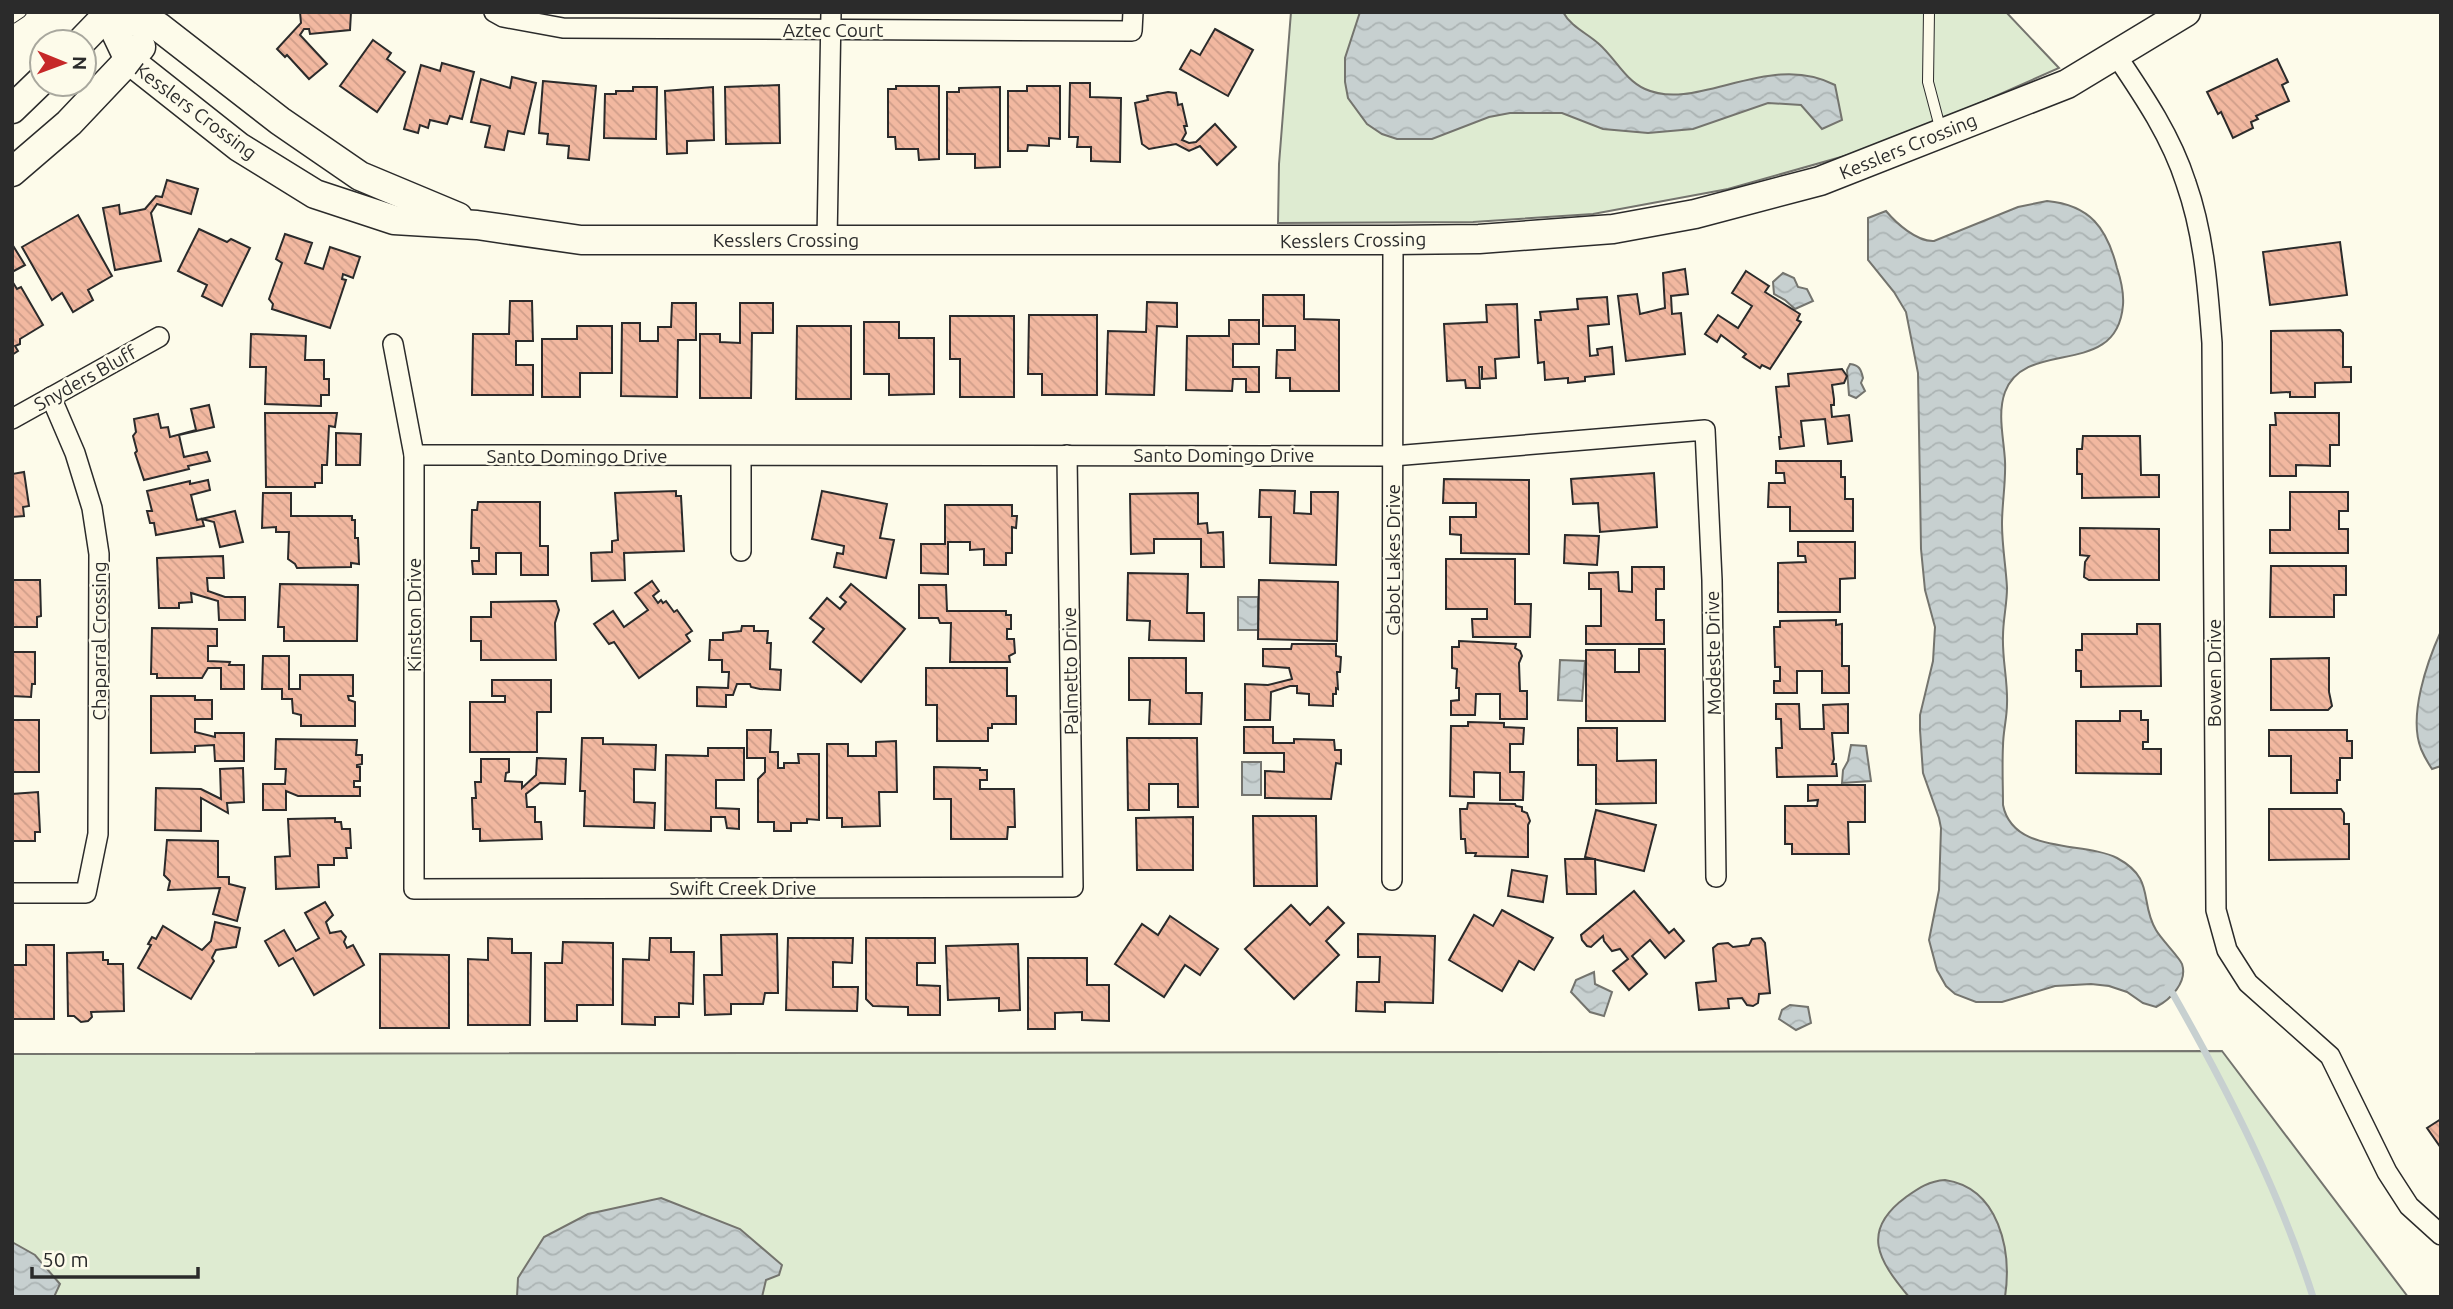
<svg xmlns="http://www.w3.org/2000/svg" width="2453" height="1309" font-family="Ubuntu,sans-serif">
  <style>
    .green { fill: #deebd1; stroke: #74746e; stroke-width: 2 }
    .water { fill: url(#water-waves); stroke: #74746e; stroke-width: 2 }
    .lines { fill: none; stroke-linecap: round; stroke-linejoin: round }
    .stream { stroke: #c7d0d0; stroke-width: 7 }
    .building { fill: url(#building-back-hatch); stroke: #2b2b2b; stroke-width: 2 }
    .lane-casing { stroke: #2b2b2b; stroke-width: 12 }
    .street-casing { stroke: #2b2b2b; stroke-width: 22 }
    .secondary-casing { stroke: #2b2b2b; stroke-width: 31 }
    .lane { stroke: #fdfbea; stroke-width: 10 }
    .street { stroke: #fdfbea; stroke-width: 19 }
    .secondary { stroke: #fdfbea; stroke-width: 28 }
    .labels { text-anchor: middle; stroke-width: 5; stroke-linejoin: round; paint-order: stroke }
    .street-label { font-size: 19px; fill: #2b2b2b; stroke: #fdfbea }
  </style>
  <defs>
    <pattern id="water-waves" width="16" height="10" patternUnits="userSpaceOnUse" patternTransform="scale(1.75)"><rect width="16" height="10" fill="#c7d0d0"/><path d="M0 5q4-4 8 0t8 0" fill="none" stroke="#abb3b3"/></pattern>
    <pattern id="building-back-hatch" width="6" height="6" patternUnits="userSpaceOnUse" patternTransform="scale(1.75)"><rect width="6" height="6" fill="#f2b8a0"/><path d="M-1 5l2 2M0 0l6 6M5-1l2 2" fill="none" stroke="#d09e8a"/></pattern>
  </defs>
  <rect width="100%" height="100%" fill="#fdfbea"/>
  <g class="green">
    <path d="M1291,12h715l53,56 -172,76 -159,45 -135,25 -120,8 -195,1 1,-59z"/>
    <path d="M2222,1051l186,246h-2396v-243z"/>
  </g>
  <g class="water">
    <path d="M1360,12h203c8,15 24,21 36,32 16,14 26,36 46,45 52,24 124,-39 190,-4l7,35 -20,9 -21,-24 -33,-2 -75,26 -45,4 -45,-4 -41,-16h-52l-21,4 -57,22h-35l-15,-5 -15,-10 -19,-26 -3,-16v-24z"/>
    <path d="M2047,201c43,4 60,27 70,67 4,12 7,24 6,37 -6,75 -97,32 -118,87 -8,22 -1,47 0,69 1,21 -3,42 -3,63 0,22 4,43 5,64 0,16 -4,32 -4,48 -1,23 5,45 4,68 0,14 -4,28 -4,42 -1,20 0,40 0,59 10,50 81,36 114,53 39,21 22,44 39,72 5,9 24,28 26,34 6,18 -12,36 -26,43l-13,-4 -16,-11 -18,-6 -18,-2 -36,2 -53,16h-26l-21,-8 -9,-8 -9,-16 -8,-30 10,-50 2,-62 -2,-10 -16,-45 -3,-43v-15l13,-54 2,-34 -10,-37 -4,-41 -3,-176 -12,-61 -12,-20 -26,-32v-42l18,-7c10,12 31,31 48,30l84,-34z"/>
    <path d="M1783,273l11,5 4,9 9,2 6,12 -18,8 -10,-9 -11,-6 -1,-12z"/>
    <path d="M1850,364c9,1 11,5 13,14l-2,5 4,8 -9,7 -7,-3 -2,-25z"/>
    <rect x="1238" y="597" width="20" height="33"/>
    <path d="M2441,631v135l-9,3c-4,-6 -8,-13 -11,-20 -13,-33 6,-87 20,-118z"/>
    <path d="M1560,660l25,1 -3,40 -24,-1z"/>
    <path d="M1851,745l15,1 5,35 -29,2 1,-13 5,-9z"/>
    <rect x="1242" y="762" width="19" height="33"/>
    <path d="M1594,972l1,12 17,8 -8,24 -14,-4 -19,-20 5,-12z"/>
    <path d="M1790,1005l18,2 3,16 -15,7 -17,-11 3,-9z"/>
    <path d="M1945,1180c54,8 67,70 60,117h-96c-31,-37 -49,-66 -3,-100 13,-9 23,-16 39,-17z"/>
    <path d="M661,1198l79,31 42,36 -3,10 -13,5 -4,17h-245l1,-19 26,-41 44,-23z"/>
    <path d="M12,1242l23,13 25,29 -6,13h-42z"/>
  </g>
  <g class="lines">
    <path class="stream" d="M2167,988l6,6c55,97 106,196 140,303"/>
  </g>
  <g class="building">
    <path d="M300,12h51l-1,18 -40,4 -1,-5h-5l-4,6 27,29 -18,15 -22,-24 -2,2 -8,-8 24,-26z"/>
    <path d="M1215,29l38,21 -25,46 -48,-27 11,-19 9,5z"/>
    <path d="M373,40l18,13 -4,6 18,13 -28,40 -37,-26z"/>
    <path d="M2277,59l11,23 -6,3 7,16 -33,15 2,3 -7,3 2,6 -20,10 -12,-26 -3,2 -11,-22z"/>
    <path d="M442,63l32,9 -12,47 -12,-3 -3,8 -17,-4 -2,8 -8,-3 -2,8 -14,-4 17,-64 19,6z"/>
    <path d="M512,77l24,6 -12,51 -16,-3 -4,19 -19,-3 5,-21 -19,-4 10,-43 29,9z"/>
    <path d="M543,81l53,5 -7,74 -21,-2 1,-12 -22,-2 1,-10 -9,-1z"/>
    <path d="M1070,83h20v14l31,1 -1,64 -29,-1v-14h-14l1,-10h-9z"/>
    <path d="M779,85l1,58 -54,1 -1,-57z"/>
    <path d="M896,86h43v73l-20,1 -1,-11h-22l-1,-12h-7v-48h8z"/>
    <path d="M1027,86h33v53l-11,-1v8l-21,-1 -1,6h-19v-60h19z"/>
    <path d="M633,87h24l-1,52 -52,-1 1,-44h11v-3h17z"/>
    <path d="M713,87l1,53 -27,1v12l-20,1 -2,-63z"/>
    <path d="M1000,87v80l-25,1v-14h-28v-62h12v-4z"/>
    <path d="M1168,92l8,1 2,12 4,-1 5,22h-3l2,7 -4,7 7,3 7,-1 19,-18 21,23 -19,18 -17,-19 -11,5 -13,-7 -27,5 -7,-5 -7,-41 13,-3 -1,-4z"/>
    <path d="M167,180l31,9 -7,25 -34,-10 -6,9 10,48 -46,9 -12,-62 16,-3 1,9 25,-5 11,-13 6,1z"/>
    <path d="M78,215l34,61 -24,14 5,10 -20,12 -11,-19 -10,7 -30,-53z"/>
    <path d="M199,229l28,13 4,-3 19,9 -28,58 -20,-10 5,-11 -29,-14z"/>
    <path d="M285,234l27,9 -7,20 18,6 7,-22 30,10 -7,21 -10,-4 -1,5 4,1 -16,48 -58,-19 1,-5 -4,-5 13,-36 -6,-4z"/>
    <path d="M2340,242l7,53 -77,10 -7,-53z"/>
    <path d="M12,244l13,21 -13,7z"/>
    <path d="M1685,269l3,25 -17,2 1,18 9,-1 4,41 -59,7 -8,-65 19,-2 3,20 25,-6 -2,-35z"/>
    <path d="M1746,271l23,15 -4,6 35,22 -3,6 4,2 -31,47 -8,-4 -2,3 -17,-11 3,-3 -25,-19 -4,7 -12,-8 13,-19 20,13 14,-22 -20,-13z"/>
    <path d="M12,281l5,8 4,-2 22,38 -23,14v5l-5,2 3,5 -6,4z"/>
    <path d="M1263,295h41v24l35,1v71h-49v-13h-14l1,-28h18v-24h-32z"/>
    <path d="M1607,297l2,27 -21,2 2,30 8,-1 -1,-6 15,-2 2,27 -29,3v4l-17,2v-5l-23,2 -1,-18 -6,1 -3,-43h6l-1,-8 38,-3 -1,-10z"/>
    <path d="M510,301h22l1,40h-17v24h17v30h-61l1,-61h36z"/>
    <path d="M1147,302l30,1v24l-20,-1 -3,69 -48,-1 2,-63 38,1z"/>
    <path d="M672,303h24v37h-18l-1,57 -56,-1 1,-73h18v18h18v-14h13z"/>
    <path d="M740,303h33v30h-21l-1,65h-51v-64h20v8l20,1z"/>
    <path d="M1517,304l2,53 -24,2 1,19 -14,1v-12h-3l1,21h-14l-1,-8 -18,1 -3,-57 43,-2 -1,-17z"/>
    <path d="M1029,315h68v80h-55v-21h-14z"/>
    <path d="M950,316h64v81h-54v-38h-10z"/>
    <path d="M1229,320h30v24h-26v23h26v25h-13v-13h-13l-1,12 -46,-1 1,-54h42z"/>
    <path d="M864,322h35v16h35v56l-45,1v-21h-25z"/>
    <path d="M577,326h35v47h-32v24h-38v-58h35z"/>
    <path d="M797,326h54v73h-55z"/>
    <path d="M2340,330l3,3v34h8v15l-36,1v14h-25v-5l-19,1v-62z"/>
    <path d="M251,334l55,2 -1,24h19v19h5v16h-8v11l-56,-2 1,-37h-16z"/>
    <path d="M1842,369l5,7 -3,7 -12,2 2,14v6h-3l1,12 17,-2 3,26 -24,3 -3,-25 -24,2 3,25 -24,3 -1,-12h2l-5,-50 13,-1 -1,-12z"/>
    <path d="M209,405l5,22 -35,8 5,22 23,-5 3,9 -22,5 1,3 -45,11 -9,-27 2,-2 -4,-15 3,-4 -2,-13 24,-5 3,14 7,-1 2,10 26,-7 -5,-21z"/>
    <path d="M265,413h72l-2,14 -6,-1 -2,39h-5v18h-7v4h-49z"/>
    <path d="M2275,413h64v32h-9v21l-34,-1v11h-26v-51h6z"/>
    <path d="M336,433l25,1 -1,31h-24z"/>
    <path d="M2083,436h57l1,39h18v22l-77,1v-24h-5v-25h5z"/>
    <path d="M1776,461h65v16h4v22h8v32h-63v-24h-22l1,-24h16l-1,-10h-8z"/>
    <path d="M24,472l5,34 -6,1 1,9 -12,1v-43z"/>
    <path d="M1654,473l3,54 -57,5 -2,-29 -25,1 -2,-25z"/>
    <path d="M1444,479l85,1v74l-68,-1v-18l-11,-1v-17h26v-14h-33z"/>
    <path d="M208,480l2,10 -19,5 6,25 38,-9 8,31 -23,5 -6,-25 -12,-3 2,7 -48,9 -2,-12h-4l-3,-12h5l-5,-20 43,-10v3z"/>
    <path d="M1260,490l35,1 -1,22 17,1v-22h27l-2,73 -66,-2 1,-46h-12z"/>
    <path d="M676,491v5h5l3,55 -60,2 1,27 -33,1 -1,-28 21,-1v-11l6,-1 -3,-47z"/>
    <path d="M822,491l65,13 -7,34 14,2 -8,38 -52,-11 3,-14 6,1 1,-8 -32,-7z"/>
    <path d="M2290,492h58v19h-9v18h9v24h-78v-23h20z"/>
    <path d="M263,493h28v23h61v4h3v18h3l1,26 -8,-1v4l-54,1 -2,-4 -7,-5 1,-27h-13v-5l-14,1z"/>
    <path d="M1198,493v31l9,-1 1,10 15,-1 1,35h-23v-28h-47v14l-23,1 -1,-60z"/>
    <path d="M478,502h62v44h8v29h-27v-22h-25v21h-23l-1,-13h7v-13h-8l1,-38h5z"/>
    <path d="M945,505h67v11h5l-1,12 -4,-1v26h-6v12h-22v-16l-14,1v-8h-22v32l-27,-1v-29h24z"/>
    <path d="M2080,528l79,1v51h-70l-5,-3 1,-15 4,-6 -9,-1z"/>
    <path d="M1565,535l34,1 -2,29 -33,-2z"/>
    <path d="M1798,542h57v36l-15,1v33h-62v-49l28,-1 -1,-6h-7z"/>
    <path d="M223,556l1,22h-17l1,13 17,6h20v23h-26l-1,-19 -27,-8 1,9 -13,1v5h-20l-2,-50z"/>
    <path d="M1446,559h69v45h16l-1,33h-57l-1,-18h15v-10h-41z"/>
    <path d="M2271,566h75v29h-12v22h-64z"/>
    <path d="M1632,567h32v22h-8v31h8v24h-78v-18h15v-37h-12v-16l29,-1 1,19 13,1z"/>
    <path d="M1128,573l60,1 -1,39h17v28l-55,-1 1,-19 -23,-1z"/>
    <path d="M12,580h28l1,36 -4,1v10h-25z"/>
    <path d="M1259,580l79,2 -1,59 -79,-2z"/>
    <path d="M652,581l7,10 -6,5 5,7 3,-3 2,3 3,-2 8,11 3,-2 15,21 -6,4 4,6 -51,37 -25,-36 -5,2 -15,-20 19,-13 11,16 24,-17 -13,-17z"/>
    <path d="M280,584l78,1 -1,56h-73v-14h-6z"/>
    <path d="M851,584l54,45 -44,53 -48,-40 11,-13 -14,-11 17,-20 13,11 6,-7 -6,-5z"/>
    <path d="M919,585h27l1,26h59v4h5v14h-4v10h7l1,14 -6,3 1,6h-60l1,-39h-11l-2,-5h-19z"/>
    <path d="M556,601l3,9 -4,13 1,37h-75v-19h-10v-24h20v-15z"/>
    <path d="M1836,620v5l6,-1v42h7v27h-27v-22h-25v22h-23v-12h6v-14h-5l-1,-40h6v-6z"/>
    <path d="M2137,624h23l1,62 -80,1v-16h-5v-21h6v-16h55z"/>
    <path d="M742,626h12v5h14l-1,12h4l-1,26 11,1 -1,20 -20,-1 -9,-2 -1,-3h-13l-4,11h-7v12l-29,-1v-19l31,1 1,-16h-7v-12h-13l1,-20h13v-7l18,-2z"/>
    <path d="M152,628l65,1v17h-9v15l22,1 -1,3h15v24h-23v-21h-13l-6,10h-45v-4h-6z"/>
    <path d="M1459,641l57,3 -1,4 5,3 2,5 -3,7 1,28h7v28h-27v-25h-24l-1,21h-24v-14l8,-1v-12h-3l1,-19 -5,-1v-21h7z"/>
    <path d="M1292,644h44v12l5,1 -1,15h-3l1,17 -2,-1v6h-3v12l-24,-1v-11l-12,-1v-7h-7l-19,6 -1,28h-25v-36l23,1 24,-6 -3,-11 -26,-2v-17h28z"/>
    <path d="M1639,649h26v72h-79v-71h29v22h24z"/>
    <path d="M12,652h23v32h-3l-1,13 -19,-1z"/>
    <path d="M263,656h26v33h11v-14h53v21h-5l1,4 6,2v24h-54v-11l-8,-2 -1,-14h-10v-10h-20z"/>
    <path d="M1129,658h57v35h16l-1,31h-52l1,-24h-21z"/>
    <path d="M2329,658v34l3,14 -4,4h-57v-51z"/>
    <path d="M926,668h81v28h9v28h-24v4h-4v13h-51v-36h-11z"/>
    <path d="M492,680h59v32h-14v40h-67v-50h35v-6h-13z"/>
    <path d="M151,696h44v4h17v19h-17v13l20,5v-4h29v28h-29l-1,-16 -19,1v6l-44,1z"/>
    <path d="M1776,704h23l1,25h24l-1,-24 25,-1v29h-16l2,26 -2,5h4l1,12 -60,1 -1,-29h6l-1,-29h-5z"/>
    <path d="M2120,711h21v9h7v22h-5v7h18v25l-85,-1v-52h44z"/>
    <rect x="12" y="720" width="27" height="52"/>
    <path d="M1468,722l36,1v4l20,1 -1,16h-13v28h14l-1,28h-23v-27l-26,-1v25l-24,-1 1,-70h17z"/>
    <path d="M1244,727h29v16h21v-4l40,1 1,10h6v14l-5,-1 -5,36 -66,-1v-27l19,1v-19h-40z"/>
    <path d="M1578,728h39v33l39,-1v43l-60,1v-39h-18z"/>
    <path d="M747,730h24l-1,22h8v16h6v-5h15l-1,-9h21v66l-12,-1v4h-16v8h-17v-9h-16v-43l7,-7v-14h-18z"/>
    <path d="M2269,730h78v11h5v17h-12v22h-3v13h-46v-37h-22z"/>
    <path d="M582,738h21v6l53,1 -1,25 -21,-1v33l21,1 -1,25 -70,-2 1,-35h-5z"/>
    <path d="M1127,738h70l1,69h-20v-23h-29v26h-21z"/>
    <path d="M276,739l81,1 -1,15h6v9l-5,1v2h3v14h-6v6h6v9h-62l-12,-5v19h-23v-26h22l1,-15h-11z"/>
    <path d="M896,741l1,51h-18l1,34 -38,1v-9h-15v-74h21v12h28v-14z"/>
    <path d="M708,748h36v32h-28v28l23,1v20l-12,-1 -2,-11h-14v14l-46,-1 1,-75 42,1z"/>
    <path d="M537,758l29,1 -1,25 -25,-1 -14,11 1,13h8v15h6l1,17 -62,2v-12h-7l-1,-31h4l-1,-16h6v-23h28v13l-3,1 -1,8 17,1v6l14,-13z"/>
    <path d="M934,767l46,1v2h7v10h-7v9h34l1,38h-7l-1,12h-56v-40h-17z"/>
    <path d="M243,768l1,34 -17,1 1,10 -27,-15v33l-46,-1 1,-42 45,1 20,10 -1,-30z"/>
    <path d="M1808,785h57v37h-17l1,32h-57v-10h-7v-38h32l1,-6 -10,1z"/>
    <path d="M38,792l2,40h-5v9h-23v-47z"/>
    <path d="M1468,803l47,1 1,2 6,1v4l5,2 3,8 -2,4v32l-53,-1 1,-3h-10l-1,-14h-4l-1,-30h7z"/>
    <path d="M2269,809h72l3,4v11h5v35l-80,1z"/>
    <path d="M1596,810l60,15 -12,46 -59,-14z"/>
    <path d="M1253,816h63l1,70h-63z"/>
    <path d="M1193,817v53h-56l-1,-52z"/>
    <path d="M335,818v4h6l1,7h8l1,19h-5l1,10h-13v7h-16l1,22 -43,2 -1,-32 15,-1 -2,-37z"/>
    <path d="M167,840l51,1v36h11v7l16,4 -8,33 -24,-7 7,-26 -52,2 2,-9 -6,-6z"/>
    <path d="M1565,859h30l1,35h-29z"/>
    <path d="M1512,870l35,6 -4,26 -35,-6z"/>
    <path d="M1634,891l35,42 5,-4 10,12 -19,17 -15,-18 -18,16 15,18 -18,16 -16,-19 15,-12 -8,-10 -8,2 -8,-10 -1,-5 -12,11 -4,-1 -5,-6 -1,-5z"/>
    <path d="M325,902l8,13 -7,7 4,11 11,-2 5,6 -2,5 3,6 6,-3 11,20 -50,30 -21,-37 -14,8 -14,-25 19,-11 12,21 23,-13 -14,-25z"/>
    <path d="M1291,905l19,20 18,-18 16,16 -18,18 13,14 -45,44 -49,-50z"/>
    <path d="M1502,910l51,28 -19,32 -15,-9 -17,30 -53,-31 25,-45 19,11z"/>
    <path d="M1170,916l48,33 -18,26 -15,-10 -21,32 -49,-33 27,-40 16,11z"/>
    <path d="M215,922l25,6 -4,19 -20,3 -4,8 2,3 -23,38 -53,-31 13,-23 -3,-1 4,-7 4,2 7,-13 39,24 9,-9z"/>
    <path d="M777,934l1,59h-13l-2,11h-32v10l-26,1 -1,-40h18l-1,-40z"/>
    <path d="M1358,934l77,2 -2,67 -48,-1v10l-29,-1 1,-29h22l1,-25h-22z"/>
    <path d="M488,938l24,1v14h19l-1,72h-62v-66l20,1z"/>
    <path d="M650,938h21v14h23l-1,52 -14,-1v14h-24v8l-33,-1 1,-65 26,1z"/>
    <path d="M788,938h65l-1,25 -19,-1v25h25l-1,24 -71,-1z"/>
    <path d="M866,938h69v25h-18v22l23,1v29h-32v-8l-35,-1 -7,-7z"/>
    <path d="M1761,938l4,5 5,50 -11,1 -1,9 -5,3 -6,-1 -5,-7 -14,1 1,9 -30,2 -3,-27 20,-2 -3,-33 5,-4 10,-1 5,4 16,-2 3,-6z"/>
    <path d="M563,942l50,1v62h-36v16h-32v-58h17z"/>
    <path d="M1018,944l2,66 -21,1v-13l-51,2 -2,-54z"/>
    <path d="M26,945h28v74h-42v-54h14z"/>
    <path d="M103,952v8h5v4h15l1,47 -33,1 1,5 -4,4 -7,1 -7,-6h-6l-1,-63z"/>
    <path d="M380,954l69,1v73h-69z"/>
    <path d="M1028,958h59v27h22v36l-27,-1v-8l-27,1v16h-27z"/>
    <path d="M2441,1119v29l-14,-20z"/>
  </g>
  <g class="lines">
    <g class="lane-casing">
      <g id="lane">
        <path d="M1929,12l-1,70 13,49"/>
        <path d="M12,18l9,-6"/>
      </g>
    </g>
    <g class="street-casing">
      <g id="street">
        <path d="M494,12l9,5 60,11 569,3 1,-19"/>
        <path d="M2116,55c27,40 55,81 70,128 18,51 22,106 26,160l4,567 11,40 21,33 82,73 57,116 22,34 32,29"/>
        <path d="M827,241l4,-229"/>
        <path d="M393,344l21,111v434l659,-2 -6,-432"/>
        <path d="M12,419l147,-82"/>
        <path d="M414,455l979,1 312,-26 7,150 4,297"/>
        <path d="M741,456v95"/>
        <path d="M1392,880l1,-640"/>
        <path d="M12,893h74l12,-59 1,-280 -7,-46 -17,-55 -24,-56"/>
      </g>
    </g>
    <g class="secondary-casing">
      <g id="secondary">
        <path d="M108,16l21,44 110,87 76,47 79,26 83,5 104,15h812l86,-1 134,-10 82,-15 125,-33 247,-97 119,-72"/>
        <path d="M108,16l51,11 121,94 80,55 98,41"/>
        <path d="M81,42l29,-30"/>
        <path d="M12,109l30,-29"/>
        <path d="M12,172l57,-49 72,-76"/>
      </g>
    </g>
    <use href="#lane" class="lane"/>
    <use href="#street" class="street"/>
    <use href="#secondary" class="secondary"/>
  </g>
  <g class="labels">
    <g class="street-label">
      <text x="833" y="37">Aztec Court</text>
      <text transform="translate(196 111) rotate(37)" y="7">Kesslers Crossing</text>
      <text transform="translate(1908 146) rotate(-22)" y="7">Kesslers Crossing</text>
      <text x="786" y="247">Kesslers Crossing</text>
      <text transform="translate(1353 240) rotate(-1)" y="7">Kesslers Crossing</text>
      <text transform="translate(85 378) rotate(-29)" y="7">Snyders Bluff</text>
      <text x="1224" y="462">Santo Domingo Drive</text>
      <text x="577" y="463">Santo Domingo Drive</text>
      <text transform="translate(1393 560) rotate(-90)" y="7">Cabot Lakes Drive</text>
      <text transform="translate(414 615) rotate(-90)" y="7">Kinston Drive</text>
      <text transform="translate(99 641) rotate(-90)" y="7">Chaparral Crossing</text>
      <text transform="translate(1713 653) rotate(-91)" y="7">Modeste Drive</text>
      <text transform="translate(1070 671) rotate(-91)" y="7">Palmetto Drive</text>
      <text transform="translate(2214 673) rotate(-90)" y="7">Bowen Drive</text>
      <text x="743" y="895">Swift Creek Drive</text>
    </g>
  </g>
  <rect width="2453" height="1309" fill="none" stroke="#2b2b2b" stroke-width="28"/>
  <g transform="translate(63 63) rotate(91)"><circle r="33" fill="#fdfbea" stroke="#a9a89e" stroke-width="2"/>
  <path d="M0-5L12 26L0 18L-12 26Z" fill="#c62828"/>
  <text y="-10" font-size="19" font-weight="bold" text-anchor="middle" fill="#2b2b2b">N</text>
  </g>
  <path d="M32 1267v10h166v-10" fill="none" stroke="#2b2b2b" stroke-width="3.5"/>
  <text x="42" y="1267" font-size="21" fill="#2b2b2b" stroke="#fdfbea" stroke-width="5" paint-order="stroke">50 m</text>
</svg>
